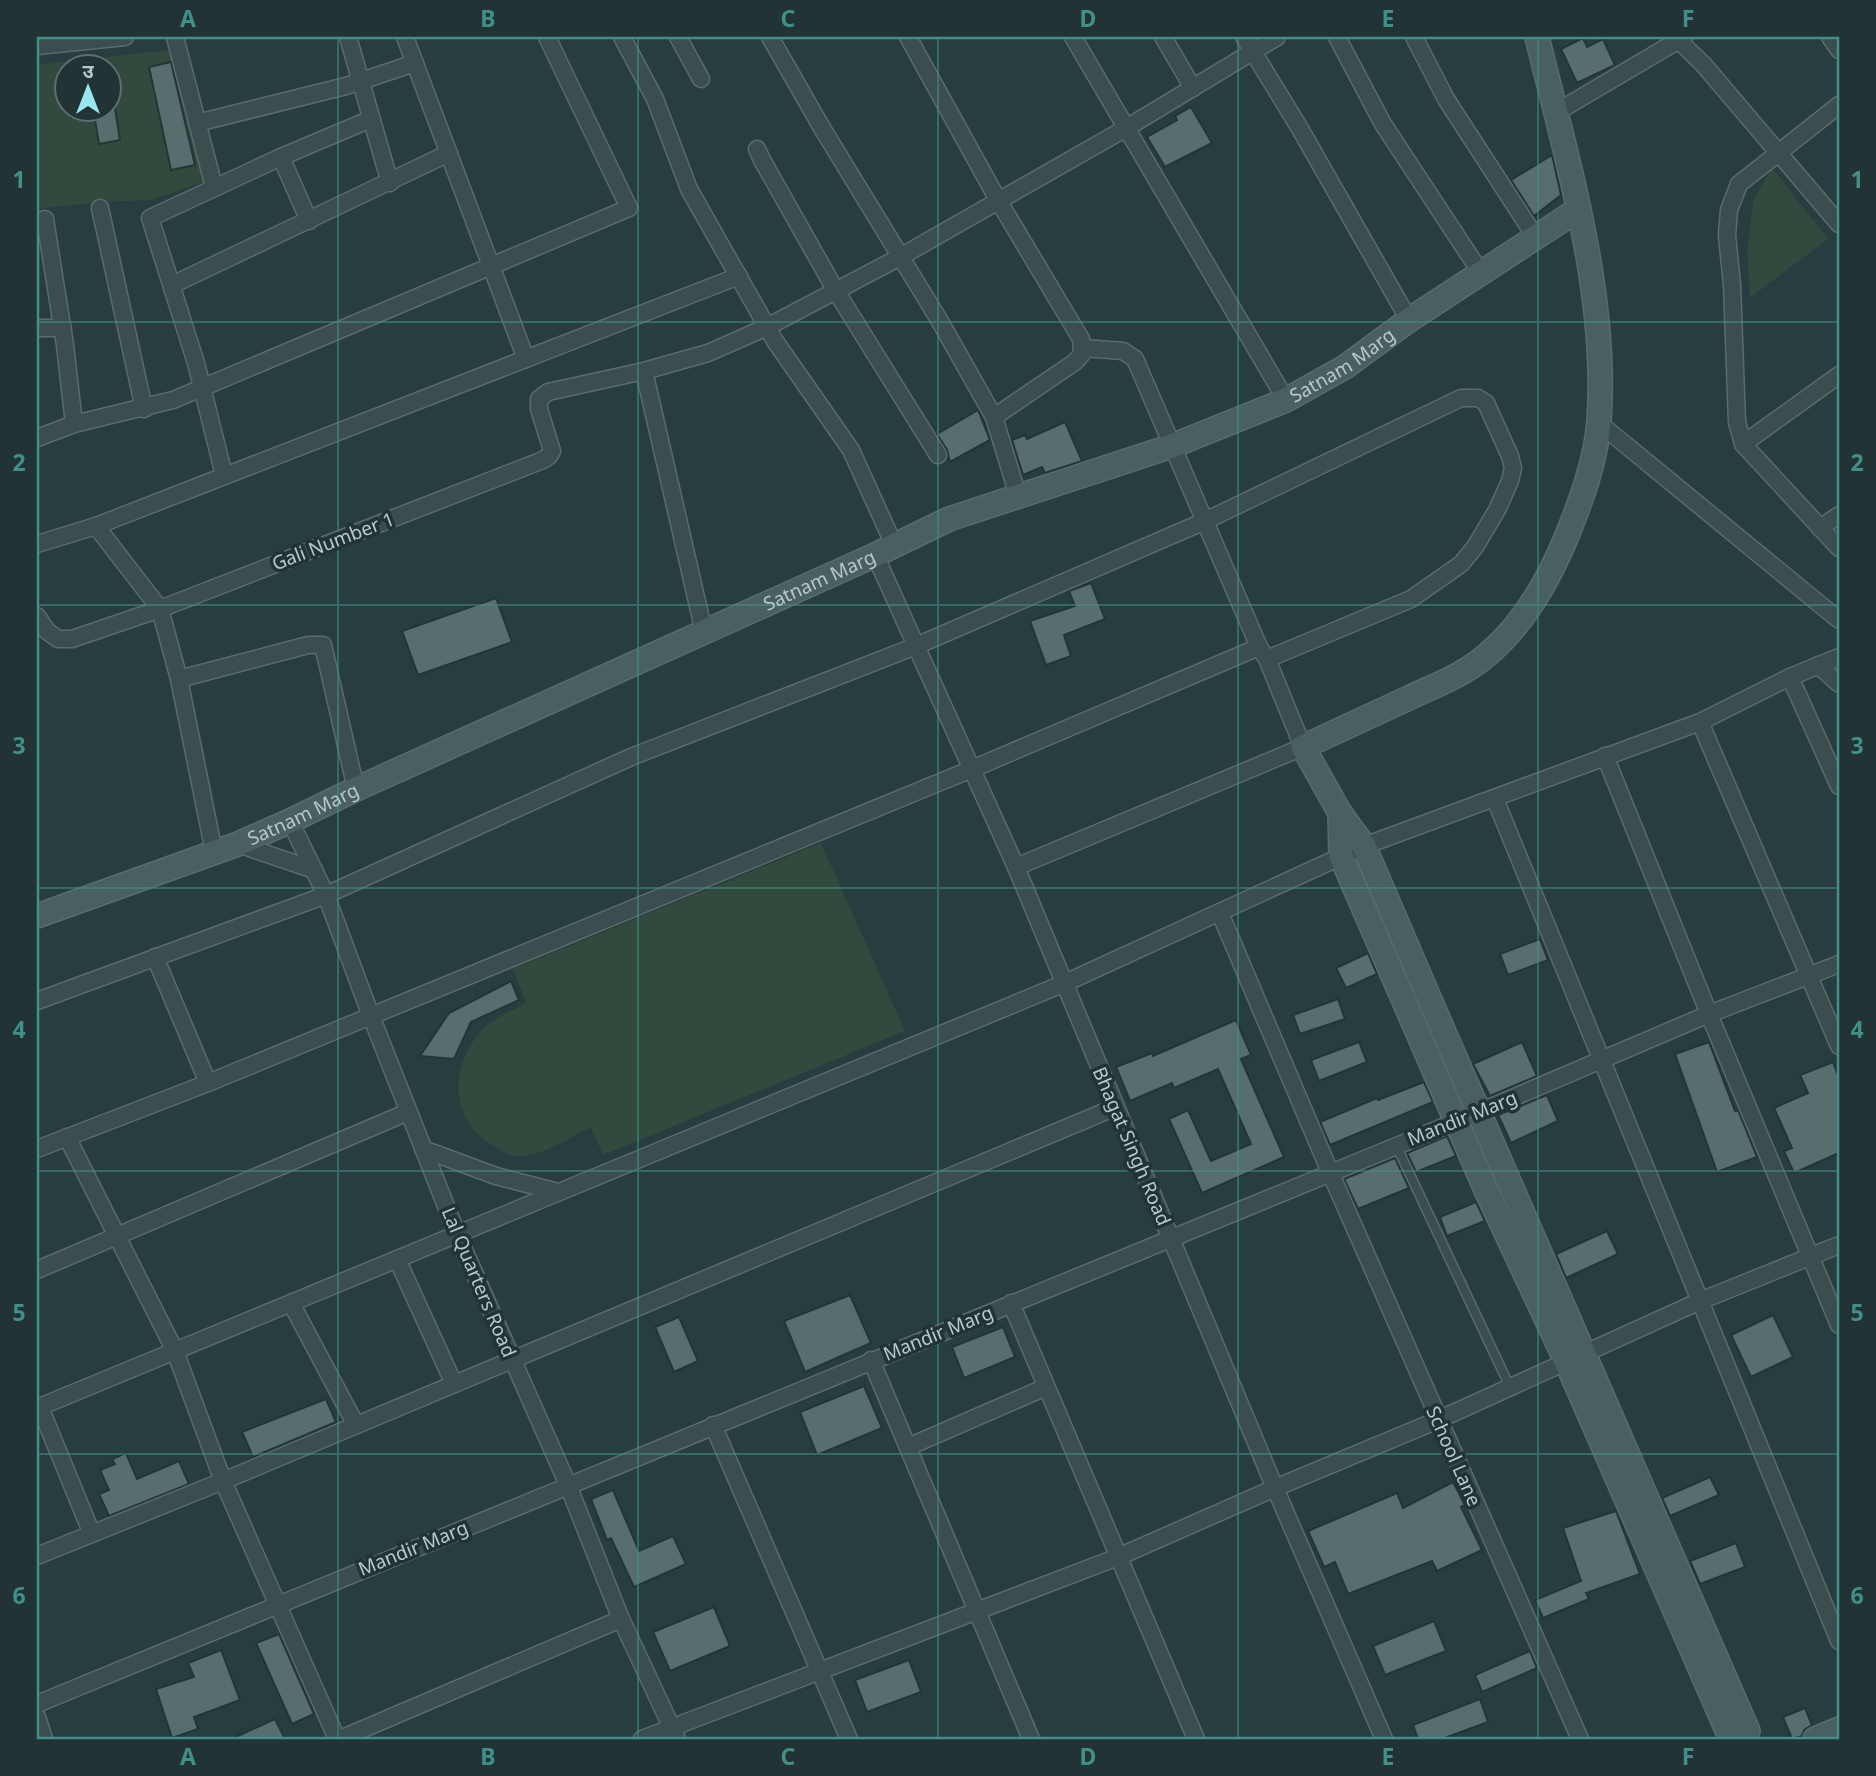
<svg xmlns="http://www.w3.org/2000/svg" width="1876" height="1776" font-family="'Noto Sans','Noto Sans Devanagari',sans-serif">
  <style>
    .green { fill: #32493d; fill-rule: evenodd }
    .building { fill: #576d6e; stroke: #233536; stroke-width: 2 }
    .lines { fill: none; stroke-linecap: round; stroke-linejoin: round }
    .lane-casing { stroke: #5a6b6c; stroke-width: 11 }
    .street-casing { stroke: #5a6b6c; stroke-width: 19 }
    .secondary-casing { stroke: #5a6b6c; stroke-width: 26 }
    .lane { stroke: #3c4d4f; stroke-width: 8 }
    .street { stroke: #3c4d4f; stroke-width: 16 }
    .secondary { stroke: #4a5f61; stroke-width: 23 }
    .grid { fill: none; stroke: #428f89; stroke-width: 2; stroke-opacity: 0.55 }
    .labels { text-anchor: middle; stroke-width: 7; stroke-linejoin: round; paint-order: stroke }
    .street-label { font-size: 19px; fill: #b9c8c9; stroke: #213334 }
    .neatline { fill: none; stroke: #428f89; stroke-width: 2.5 }
    .grid-label { font-size: 23px; text-anchor: middle; font-weight: bold; fill: #428f89 }
  </style>
  <rect width="100%" height="100%" fill="#283d3f"/>
  <g class="green">
    <path d="M187,48l23,131 -58,21 -52,2 -63,7v-144zM66,66h42v42h-42z"/>
    <path d="M1772,168l56,71 -78,59 -3,-47 6,-49z"/>
    <path d="M821,843l84,188 -302,124 -12,-28c-23,11 -54,34 -81,28 -6,-2 -13,-8 -19,-11 -42,-25 -41,-77 -11,-112 12,-13 31,-20 46,-29l-13,-34z"/>
  </g>
  <g class="building">
    <path d="M1583,38l4,9 16,-8 12,26 -38,18 -16,-34z"/>
    <path d="M171,62l24,103 -24,5 -22,-103z"/>
    <path d="M1191,107l21,36 -47,24 -18,-30 30,-17 -2,-4z"/>
    <path d="M93,108h22l5,32 -21,4z"/>
    <path d="M1552,155l9,40 -27,21 -23,-36z"/>
    <path d="M978,410l12,30 -40,22 -3,-12 -10,-16z"/>
    <path d="M1065,422l17,39 -37,12 -3,-6 -19,8 -11,-35 13,-5 2,4z"/>
    <path d="M1091,583l14,36 -41,16 7,21 -25,9 -16,-44 45,-15 -6,-15z"/>
    <path d="M496,598l16,44 -94,33 -16,-44z"/>
    <path d="M1540,939l8,21 -40,15 -8,-21z"/>
    <path d="M1368,953l9,21 -31,14 -10,-20z"/>
    <path d="M511,981l8,19 -48,22 -17,37 -34,-3 29,-43z"/>
    <path d="M1338,999l7,20 -45,15 -7,-19z"/>
    <path d="M1236,1020l15,35 -10,4 43,98 -82,36 -33,-74 19,-9 23,51 40,-17 -33,-75 -44,19 -2,-5 -42,18 -14,-34 36,-14 1,3z"/>
    <path d="M1359,1042l8,20 -48,19 -8,-21z"/>
    <path d="M1522,1042l15,34 -47,20 -17,-32z"/>
    <path d="M1709,1042l26,69 3,-1 19,47 -40,15 -42,-118z"/>
    <path d="M1833,1062l6,16v75l-45,20 -10,-22 8,-3 -18,-40 34,-15 -8,-18z"/>
    <path d="M1424,1082l9,20 -103,43 -10,-23 57,-24 1,2z"/>
    <path d="M1547,1095l11,26 -47,22 -13,-28z"/>
    <path d="M1447,1136l9,20 -40,16 -9,-19z"/>
    <path d="M1395,1158l14,30 -51,21 -14,-30z"/>
    <path d="M1476,1202l9,19 -38,15 -7,-19z"/>
    <path d="M1607,1231l11,23 -52,24 -10,-24z"/>
    <path d="M850,1295l21,48 -66,29 -21,-51z"/>
    <path d="M1773,1315l20,42 -42,20 -20,-42z"/>
    <path d="M679,1317l19,44 -24,11 -19,-45z"/>
    <path d="M1003,1327l12,30 -51,21 -12,-31z"/>
    <path d="M864,1386l18,42 -65,27 -17,-43z"/>
    <path d="M326,1399l10,23 -83,35 -11,-25z"/>
    <path d="M126,1453l11,26 42,-18 10,23 -80,32 -10,-22 10,-4 -9,-20 15,-6 -3,-5z"/>
    <path d="M1710,1477l9,18 -49,21 -8,-18z"/>
    <path d="M1453,1482l12,23 -4,2 21,43 -45,21 -5,-10 -84,33 -13,-32 -11,5 -16,-36 89,-38 6,15z"/>
    <path d="M613,1490l26,61 34,-15 13,28 -52,23 -23,-49 -4,2 -16,-41z"/>
    <path d="M1616,1511l24,63 -54,19 3,6 -46,19 -8,-18 46,-19 -18,-53z"/>
    <path d="M1736,1543l9,24 -45,17 -10,-23z"/>
    <path d="M714,1607l16,39 -60,25 -17,-39z"/>
    <path d="M1434,1621l12,30 -61,24 -12,-29z"/>
    <path d="M279,1634l35,80 -22,10 -36,-81z"/>
    <path d="M221,1650l19,50 -46,17 4,12 -26,9 -16,-49 38,-12 -6,-14z"/>
    <path d="M1530,1651l7,17 -55,24 -7,-17z"/>
    <path d="M909,1660l12,32 -54,20 -12,-32z"/>
    <path d="M1480,1699l8,23 -46,17h-24l-5,-14z"/>
    <path d="M1805,1708l7,17 -8,5 -2,6 -10,3 -9,-22z"/>
    <path d="M275,1719l10,20h-54z"/>
  </g>
  <g class="lines">
    <g class="lane-casing">
      <path id="lane" d="M1396,1145l114,242"/>
    </g>
    <g class="street-casing">
      <g id="street">
        <path d="M175,37l39,150"/>
        <path d="M348,37l42,146"/>
        <path d="M405,37l121,322"/>
        <path d="M622,37l33,62 34,90 86,152 76,109 43,95"/>
        <path d="M678,37l23,42"/>
        <path d="M770,37l52,91 116,190 56,99 24,79"/>
        <path d="M908,37l90,163 83,139 1,15 -7,8 -81,55"/>
        <path d="M1073,37l213,363"/>
        <path d="M1163,37l30,51"/>
        <path d="M1244,37l55,90 110,193"/>
        <path d="M1337,37l46,87 98,149"/>
        <path d="M1414,37l32,62 90,139"/>
        <path d="M1675,37l28,27 136,160"/>
        <path d="M1830,37l9,13"/>
        <path d="M37,46l88,-9"/>
        <path d="M1839,105l-100,79 -10,26 -2,25 5,50 5,137 6,22 96,104"/>
        <path d="M1555,113l129,-76"/>
        <path d="M197,123l149,-37 69,-23"/>
        <path d="M757,149l5,11 74,131 102,164"/>
        <path d="M281,157l90,-38"/>
        <path d="M100,208l44,201"/>
        <path d="M45,219l20,126 9,79"/>
        <path d="M172,285l277,-132"/>
        <path d="M37,328h26"/>
        <path d="M644,371l60,261"/>
        <path d="M1599,423l240,197"/>
        <path d="M37,438l37,-14 99,-24 456,-192 -82,-171"/>
        <path d="M1743,444l96,-69"/>
        <path d="M224,475l-28,-112 -46,-145 131,-61 28,64"/>
        <path d="M96,526l64,83 19,70 35,173"/>
        <path d="M1820,528l19,-13"/>
        <path d="M37,544l59,-18 643,-250"/>
        <path d="M875,555l141,312 259,621 109,251"/>
        <path d="M37,616l10,15 11,8h14l88,-30 383,-149 6,-4 3,-5 -13,-42v-10l9,-7 96,-21 64,-18 59,-26 133,-70 228,-130 149,-90"/>
        <path d="M1818,665l21,19"/>
        <path d="M1790,677l49,109"/>
        <path d="M179,679l129,-34h15l33,144"/>
        <path d="M1700,722l139,324"/>
        <path d="M1605,756l104,258 130,311"/>
        <path d="M1495,799l344,842"/>
        <path d="M290,821l36,74 45,121 86,218 111,251 53,134 56,120"/>
        <path d="M238,844l76,26"/>
        <path d="M1016,867l287,-120 -36,-88 -8,-12 -124,-288 -12,-8 -40,-3"/>
        <path d="M1220,913l110,259 250,567"/>
        <path d="M155,957l53,126"/>
        <path d="M37,1001l289,-106 305,-138 285,-111 289,-125 256,-123h17l8,5 24,53 3,12 -3,13 -13,29 -22,37 -14,17 -50,35 -144,60"/>
        <path d="M67,1137l108,214 48,130 114,258"/>
        <path d="M37,1149l171,-66 764,-314 287,-122"/>
        <path d="M423,1149l73,27 62,16"/>
        <path d="M397,1259l57,125"/>
        <path d="M37,1270l371,-158"/>
        <path d="M291,1303l65,122"/>
        <path d="M1011,1303l185,436"/>
        <path d="M871,1360l160,379"/>
        <path d="M40,1407l52,127"/>
        <path d="M37,1408l1028,-425 299,-137 336,-124 90,-45 49,-20"/>
        <path d="M713,1425l136,314"/>
        <path d="M908,1447l138,-60"/>
        <path d="M37,1556l186,-75 893,-374"/>
        <path d="M37,1704l1440,-591 232,-99 130,-50"/>
        <path d="M37,1717l7,22"/>
        <path d="M340,1739l281,-120"/>
        <path d="M642,1739l476,-182 157,-69 163,-68 262,-119 139,-56"/>
      </g>
    </g>
    <g class="secondary-casing">
      <g id="secondary">
        <path d="M1537,37c30,123 71,257 62,384 -3,40 -18,80 -33,117 -18,43 -43,87 -79,117 -22,19 -48,29 -74,41 -37,17 -74,34 -110,51l37,66 24,33c126,296 257,590 384,885"/>
        <path d="M1340,813l1,43 145,334 80,171 164,376"/>
        <path id="s1" d="M37,916l201,-72 52,-23 66,-32 519,-234 74,-36 223,-73 114,-46 59,-33 64,-47 170,-111"/>
        <path d="M1815,1739l24,-10"/>
      </g>
    </g>
    <use href="#lane" class="lane"/>
    <use href="#street" class="street"/>
    <use href="#secondary" class="secondary"/>
  </g>
  <path class="grid" d="M338,37v1702M638,37v1702M938,37v1702M1238,37v1702M1538,37v1702M37,322h1802M37,605h1802M37,888h1802M37,1171h1802M37,1454h1802"/>
  <g class="labels">
    <g class="street-label">
      <text dy="7" stroke="none"><textPath href="#s1" startOffset="1419">Satnam Marg</textPath></text>
      <text transform="translate(333 541) rotate(-21)" y="7">Gali Number 1</text>
      <text dy="7" stroke="none"><textPath href="#s1" startOffset="852">Satnam Marg</textPath></text>
      <text dy="7" stroke="none"><textPath href="#s1" startOffset="285">Satnam Marg</textPath></text>
      <text transform="translate(1462 1118) rotate(-22)" y="7">Mandir Marg</text>
      <text transform="translate(1132 1146) rotate(67)" y="7">Bhagat Singh Road</text>
      <text transform="translate(479 1282) rotate(67)" y="7">Lal Quarters Road</text>
      <text transform="translate(938 1333) rotate(-22)" y="7">Mandir Marg</text>
      <text transform="translate(1454 1456) rotate(66)" y="7">School Lane</text>
      <text transform="translate(413 1548) rotate(-22)" y="7">Mandir Marg</text>
    </g>
  </g>
  <rect width="1876" height="1776" fill="none" stroke="#213334" stroke-width="77"/>
  <g transform="translate(88 88)"><circle r="33" fill="#213334" stroke="#5e6f70" stroke-width="2"/>
  <path d="M0-5L12 26L0 18L-12 26Z" fill="#98e6ef"/>
  <text y="-10" font-size="19" font-weight="bold" text-anchor="middle" fill="#b9c8c9">उ</text>
  </g>
  <rect x="38" y="38" width="1800" height="1700" class="neatline"/>
  <g class="grid-label">
    <text x="188" y="27">A</text>
    <text x="488" y="27">B</text>
    <text x="788" y="27">C</text>
    <text x="1088" y="27">D</text>
    <text x="1388" y="27">E</text>
    <text x="1688" y="27">F</text>
    <text x="19" y="188">1</text>
    <text x="1857" y="188">1</text>
    <text x="19" y="471">2</text>
    <text x="1857" y="471">2</text>
    <text x="19" y="754">3</text>
    <text x="1857" y="754">3</text>
    <text x="19" y="1038">4</text>
    <text x="1857" y="1038">4</text>
    <text x="19" y="1321">5</text>
    <text x="1857" y="1321">5</text>
    <text x="19" y="1604">6</text>
    <text x="1857" y="1604">6</text>
    <text x="188" y="1765">A</text>
    <text x="488" y="1765">B</text>
    <text x="788" y="1765">C</text>
    <text x="1088" y="1765">D</text>
    <text x="1388" y="1765">E</text>
    <text x="1688" y="1765">F</text>
  </g>
</svg>
